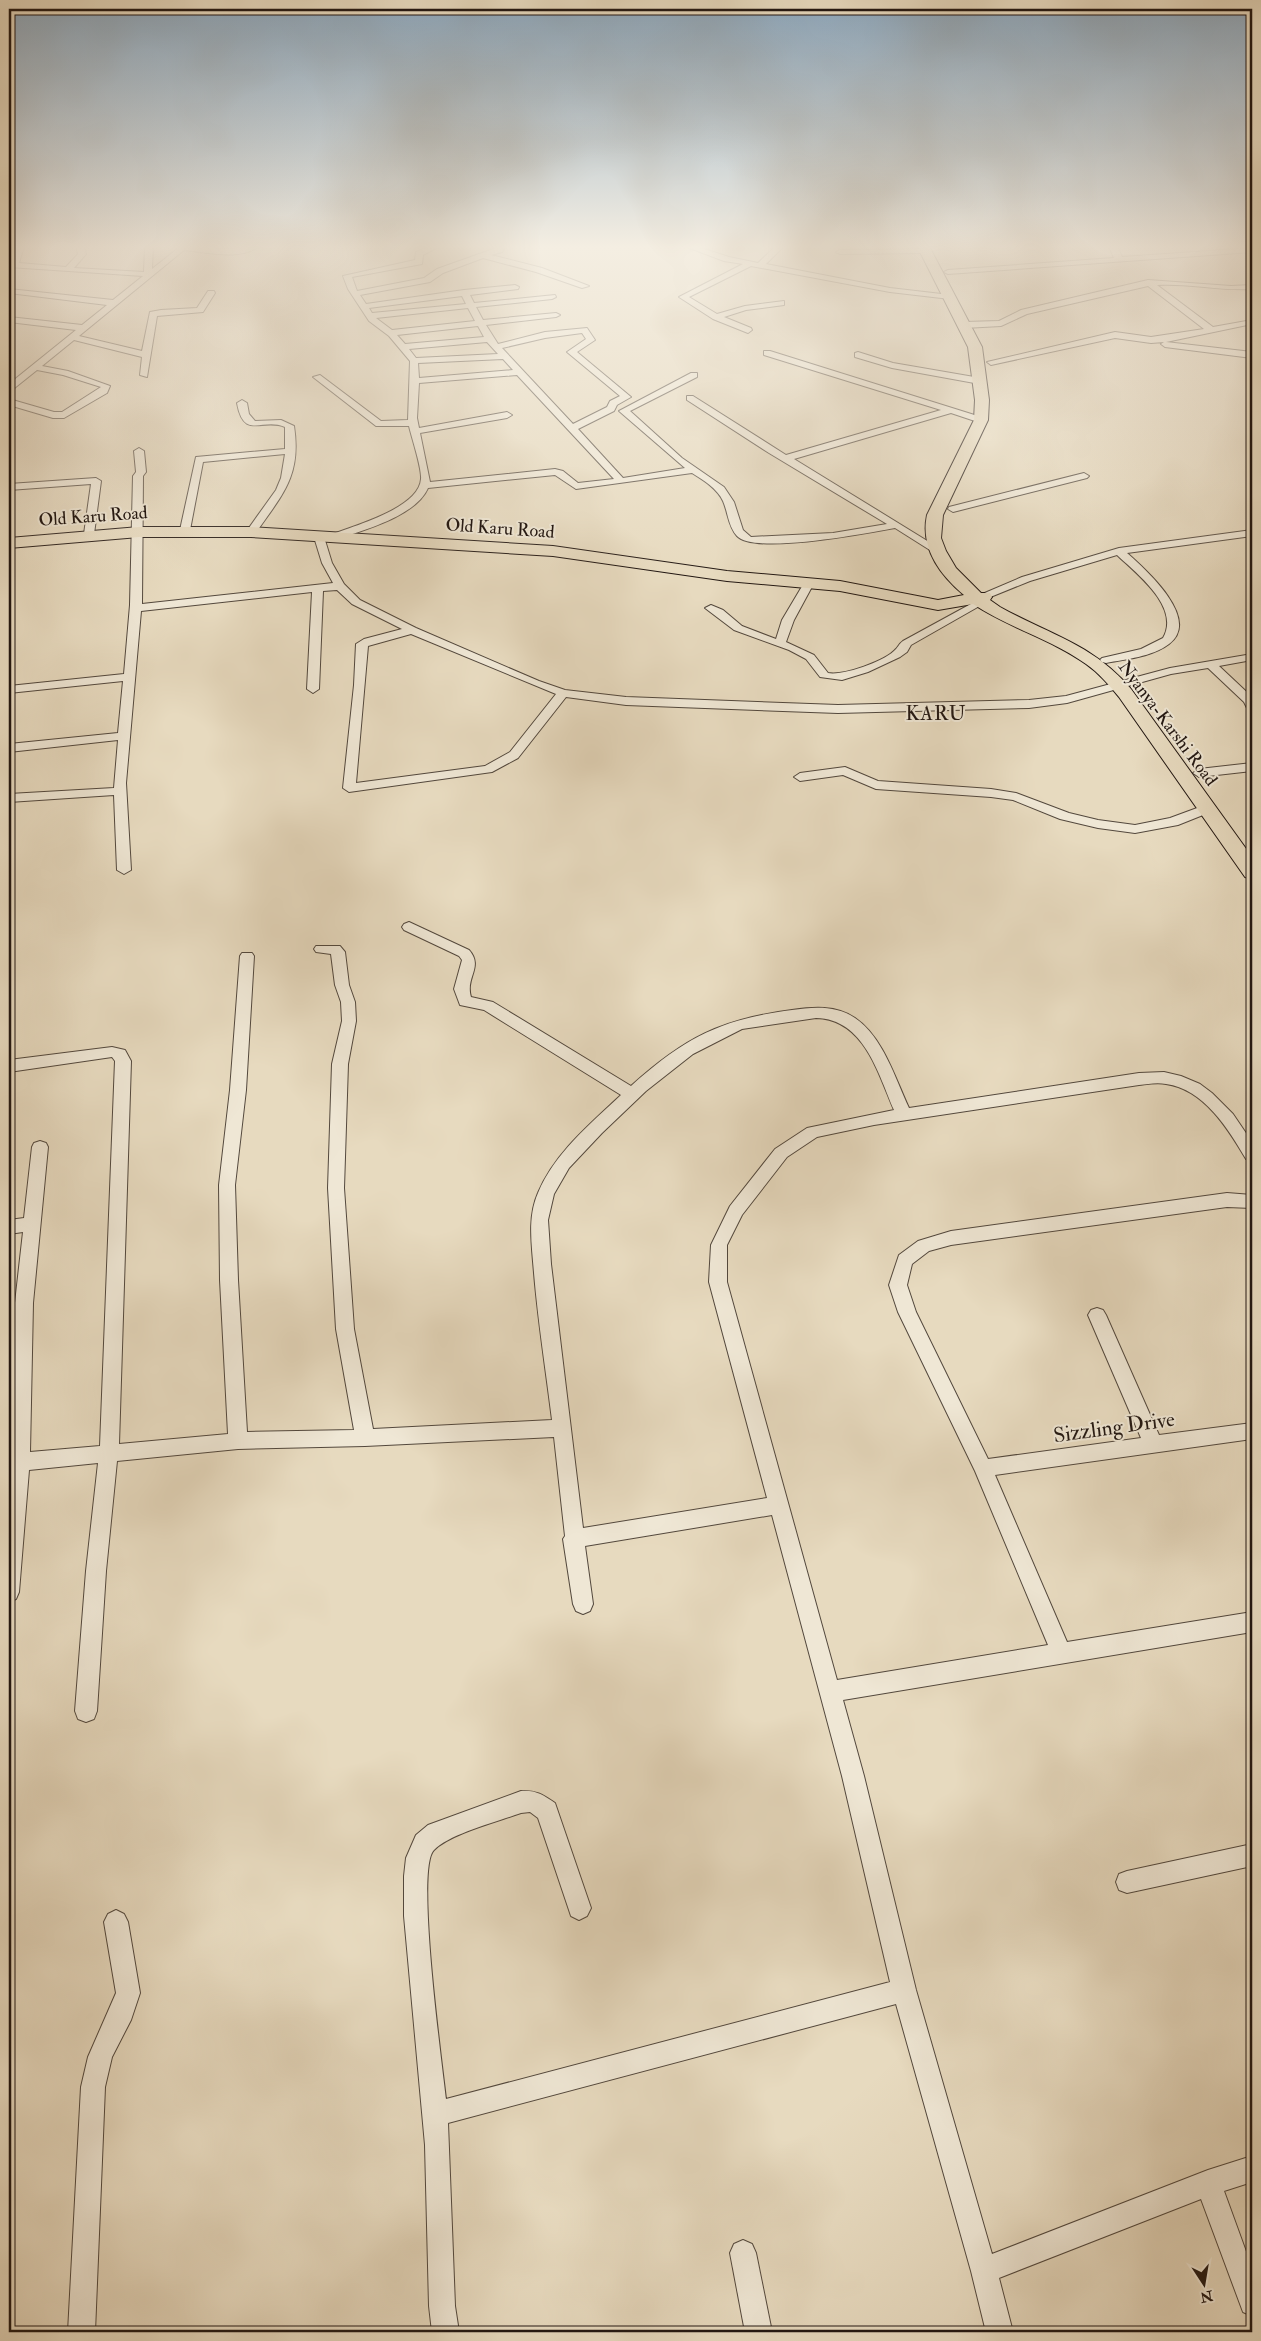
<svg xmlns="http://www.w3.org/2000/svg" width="1261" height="2341" font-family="'IM FELL Double Pica',serif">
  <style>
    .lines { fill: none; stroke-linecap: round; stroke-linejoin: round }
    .street-casing { stroke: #53483d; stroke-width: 2 }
    .primary-casing { stroke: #221712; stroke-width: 2 }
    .street { fill: #efe7d5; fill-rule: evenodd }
    .primary { fill: #e7dabf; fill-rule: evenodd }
    .labels { text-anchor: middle; stroke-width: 4; stroke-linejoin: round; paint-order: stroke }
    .far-street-label { font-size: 18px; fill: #221712; stroke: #efe7d5 }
    .far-quarter-label { font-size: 20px; letter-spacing: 1px; fill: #221712; stroke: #efe7d5 }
    .street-label { font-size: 21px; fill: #221712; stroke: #efe7d5 }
  </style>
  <rect width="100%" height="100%" fill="#e7dabf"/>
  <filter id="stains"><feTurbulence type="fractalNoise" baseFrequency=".004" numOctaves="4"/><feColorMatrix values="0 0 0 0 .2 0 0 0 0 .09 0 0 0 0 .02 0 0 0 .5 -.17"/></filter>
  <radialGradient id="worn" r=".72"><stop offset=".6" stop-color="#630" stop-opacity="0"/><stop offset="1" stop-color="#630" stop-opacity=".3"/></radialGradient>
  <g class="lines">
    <g class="street-casing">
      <g id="street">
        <path d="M16,246h8l-5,17 47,4 12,-13 -2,-8h8l2,8 -12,14 70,4 1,-26h8l-1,23 29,-23 50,3 28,-3c-18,15 -53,6 -75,4l-105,86 63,15 8,-39 11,-2 36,-2 11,-17h6l1,2 -12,19 -46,4 -10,61 -7,-2 2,-18 -68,-17 -32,26 26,5 42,15 -3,7 -43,25h-11l-44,-13v-6l45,13h8l39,-25 -38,-12 -26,-5 -25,20 -3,1v-7l67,-54 -67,-8v-5l73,8 25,-20 -98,-12v-4l104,11 30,-24 -134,-9z"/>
        <path d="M430,246h10l-17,9 -1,9 -70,13 5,14 67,-13 13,-9 59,-21 2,-2h8l-4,6 -11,3 51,13 47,18 -7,2 -46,-16 -53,-14 -40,15 -13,9 -70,13 6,9 98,-14 51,-5 4,2 -1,2 -48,6 4,8 81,-8 1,2 -4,2 -76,8 7,13 73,-7 4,2 -4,2 -70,8 12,19 47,-12 42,-4 8,12 -18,12 54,45 -14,8 -3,6 -36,18 45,49 62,-10 -66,-57 72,-38h6v4l-67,34 52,47 42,29 10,15 9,28 8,7 82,-4 54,-9 -118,-71 -82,-53v-4h6l93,59 155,-45 -177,-55v-4h6l214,67v4l-3,1 -30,-10 -157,46 148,91 -5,3 -4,-1 -38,-24c-27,5 -141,27 -158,8 -9,-10 -9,-24 -14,-35 -6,-13 -20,-21 -31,-28l-116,16 -21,-14 -127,13c-13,29 -65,42 -93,52h-8v-4c23,-9 92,-27 94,-57 1,-11 -9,-40 -12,-53h-33l-63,-49 7,-2 61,46 27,-1 2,-59 -21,-25 -20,-15 -21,-32 -5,-13 72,-16 1,-8zM462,296l4,8 -94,9 -3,-5zM468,308l7,13 -83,9 -16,-12zM478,326l6,11 -79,7 -8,-9zM582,333l4,6 -19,13 53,44 -10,5 -3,6 -34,17 -71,-76 43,-10zM487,342l11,12 -82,4 -7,-9zM503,359l10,11 -94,8 -1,-15zM517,375l97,104 -36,4 -15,-12 -8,-2 -125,13 -10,-49 87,-15 5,-3 -5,-3 -88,16 -2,-10 2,-35z"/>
        <path d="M684,246h11l34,11 29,6 18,-17h8l-18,18 124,24 60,7 4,2 -4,2 -60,-7 -139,-26 -62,31 28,17 28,-8 39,-5v4l-38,5 -22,7 27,11 1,2 -4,3 -35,-14 -34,-22 64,-33 -19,-3z"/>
        <path d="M1109,246h8l5,11 130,-9v4l-304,22 -4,-2 4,-2 166,-12z"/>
        <path d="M926,249l4,2 -1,2 -89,1 -4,-2 4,-2z"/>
        <path d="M1148,280l83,6 21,-1v4c-32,2 -63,-6 -95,-4l56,42 39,-7v4l-86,18 86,10v6l-87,-11 -4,-3 3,-2 -13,1 -36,-5 -124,27 -4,-3 128,-30 36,5 53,-8 -56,-43 -121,28 -26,12 -37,2 -4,-3 4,-3 35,-1 22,-11z"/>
        <path d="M858,352l35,11 87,15 4,3 -4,3 -88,-16 -37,-11v-4z"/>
        <path d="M242,400l5,3 2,11 6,7 26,-1 13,6c8,51 -13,70 -39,108h-8l-1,-2 30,-42 5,-12 4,-24 -82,8 -13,68 -1,2h-8l-1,-2 16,-73 89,-8v-22c-23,-10 -41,14 -48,-24z"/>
        <path d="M139,448l5,3 2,21 -3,4 -1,128 191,-21 -11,-20 -8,-26 5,-3 5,3 8,26 12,21 16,16 56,28 123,53 26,9 61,7 212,8 191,-5 37,-4 104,-28 82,-14v6l-33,6 33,31v14l-4,-1 -4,-8 -36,-34 -37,6 -104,29 -38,5 -191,5 -212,-8 -60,-8 -48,61 -26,14 -143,20 -6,-4 11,-103 2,-41 8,-5 38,-10 -50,-25 -15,-14 -14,1 -4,98 -6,4 -6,-4 5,-97 -171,19 -15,172 5,87 -7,4 -7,-4 -3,-75 -105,7v-8l105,-6 4,-48 -109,12v-8l109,-11 5,-52 -114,12v-7l115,-12 6,-69 3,-129 3,-4 -2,-21zM411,634l145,60 -46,58 -25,14 -129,17 12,-137z"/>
        <path d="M1084,473l5,3 -2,2 -134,34 -5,-3 1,-2z"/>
        <path d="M96,478l5,3 -7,53 -5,3 -5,-3 7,-50 -82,6v-6z"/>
        <path d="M1252,530v6l-125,17c18,16 75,66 42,91 -17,13 -43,15 -63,19l-4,-1 -2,-2 2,-2 39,-9 22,-11c18,-31 -27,-65 -46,-83l-87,26 -47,19v4l-72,41 -4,7 -7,5 -32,15 -26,8 -22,-3 -14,-18 -17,-9 -55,-20 -29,-22 6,-3 12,5 19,16 34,13 6,-19 22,-37 5,-3 4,1 1,2 -20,37 -8,22 28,13 14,18c15,3 58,-12 68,-24 2,-2 3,-5 7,-8l77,-42v-4l42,-18 97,-29z"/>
        <path d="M1252,763v8l-53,6 -6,-4 6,-4z"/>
        <path d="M845,767l33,14 113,8 25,4 53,20 29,7 37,5 35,-7 38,-14 6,4 -1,3 -35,14 -43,8 -37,-5 -38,-9 -47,-19 -22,-3 -115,-8 -33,-14 -43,6 -6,-4 6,-4z"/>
        <path d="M409,922l60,28c15,17 -4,27 2,47l22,5 138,84c53,-48 90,-67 161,-76 21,-3 44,-5 63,8 28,19 40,60 54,90l230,-35 25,-1 17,4 19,8 12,9 21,21 19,28v19l-6,-2c-17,-29 -42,-70 -80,-75 -9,-2 -18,0 -27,1l-265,40 -57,12 -30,20 -45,58 -15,30v37l110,398 211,-35 -73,-174 -77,-159 -9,-27 10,-30 19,-14 33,-10 276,-38 25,2v13l-25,-1 -276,38 -22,6 -17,13 -5,21 9,27 72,147 153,-21 -53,-123 3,-5 6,-2 6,2 3,5 53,120 93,-12v16l-257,36 72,167 185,-30v20l-409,68 21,76 52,214 76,264 216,-84 44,-14v26l-28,9 28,77v48l-9,-4 -42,-113 -202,79 14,54h-27l-15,-61 -75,-267 -448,119 7,183 4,26h-27l-3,-26 -4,-161 -21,-229v-40l2,-18 10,-23 12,-10 93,-34c15,-1 22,4 34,12l36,105 -4,8 -8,4 -8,-4 -33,-98 -8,-6 -9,1c-22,8 -72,21 -87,37 -19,18 8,213 12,249l444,-117 -48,-206 -70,-261 -187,31 8,58 -3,7 -7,3 -7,-3 -3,-7 -10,-65 2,-3 -11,-99 -189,9 -127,3 -121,12 -11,110 -9,140 -3,8 -8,3 -8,-3 -3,-8 11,-140 12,-108 -69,7 -10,122 -3,7 -7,3v-148h2l4,-151 8,-71 -14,2v-14l15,-2 8,-71 2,-4 6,-2 6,2 2,4 -15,156 -3,149 70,-6 15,-385 -3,-4 -103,15v-12l103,-13 13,3 6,11 -12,383 109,-10 -8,-154 -1,-95 11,-95 10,-134 2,-3h10l2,3 -8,134 -11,95 3,95 9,152 107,-2 -18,-101 -8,-141 4,-124 10,-43 -1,-19 -6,-17 -4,-31 -15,-2 -2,-3 2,-3h24l5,6 4,33 6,17 1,19 -8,43 -4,124 10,141 19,100 179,-9c-6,-49 -14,-98 -18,-147 -2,-27 -7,-55 4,-80 16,-39 52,-69 83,-98l-137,-85 -24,-5 -6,-16 8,-29 -3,-4 -55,-26 -2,-3 2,-3zM816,1018c48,1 62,55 78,92l-87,18 -32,21 -45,57 -19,39 -2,37 58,216 -184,30 -32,-264 -3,-44 6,-26 15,-26 33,-35 44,-42 47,-37 49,-25z"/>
        <path d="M1252,1844v22l-125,27 -8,-3 -3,-8 3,-8 8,-3z"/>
        <path d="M116,1910l8,4 4,8 12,71 -9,27 -19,37 -7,30 -10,245h-27l13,-245 7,-30 28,-64 -12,-71 4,-8z"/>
        <path d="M743,2240l9,4 4,9 16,79h-27l-15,-79 4,-9z"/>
      </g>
    </g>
    <g class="primary-casing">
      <path id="primary" d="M917,246h12l53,101 7,53 -1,20 -45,95 -2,23 5,13 10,17 25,25h9l2,4 -2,3 10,7c50,28 93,37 131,82l121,168v22l-7,-2 -126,-180c-10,-12 -20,-24 -33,-33 -35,-25 -77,-36 -113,-60l-35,6 -98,-19 -113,-10 -174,-25 -302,-19h-112l-130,11v-10l130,-11h112l302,19 174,25 113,10 98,19 26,-5c-24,-20 -44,-47 -37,-80l47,-95 1,-20 -7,-53z"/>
    </g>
    <use href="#street" class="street"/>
    <use href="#primary" class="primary"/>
  </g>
  <linearGradient id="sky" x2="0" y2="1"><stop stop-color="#8da9c0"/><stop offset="0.43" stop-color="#f4eee2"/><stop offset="1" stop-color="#f4eee2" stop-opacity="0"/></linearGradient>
  <rect width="1261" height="574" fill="url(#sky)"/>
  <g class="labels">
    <g class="far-street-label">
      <text transform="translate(93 516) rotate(-4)" y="6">Old Karu Road</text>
      <text transform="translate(500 528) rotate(4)" y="6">Old Karu Road</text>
      <text transform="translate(1168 723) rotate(53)" y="6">Nyanya-Karshi Road</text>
    </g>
    <g class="far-quarter-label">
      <text x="936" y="720">KARU</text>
    </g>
    <g class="street-label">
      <text transform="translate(1114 1427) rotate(-8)" y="7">Sizzling Drive</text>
    </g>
  </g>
  <rect width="1261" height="2341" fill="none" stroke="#e7dabf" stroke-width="30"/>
  <rect x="10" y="10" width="1241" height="2321" fill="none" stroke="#221712" stroke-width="2.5"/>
  <rect x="15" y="15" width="1231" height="2311" fill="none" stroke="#221712"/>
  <g transform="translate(1204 2284) rotate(168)" stroke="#efe7d5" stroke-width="4" paint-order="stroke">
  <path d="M0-4L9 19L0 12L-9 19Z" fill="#221712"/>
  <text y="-8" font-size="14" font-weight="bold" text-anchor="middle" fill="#221712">N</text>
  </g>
  <rect width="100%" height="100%" filter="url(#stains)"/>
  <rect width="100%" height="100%" fill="url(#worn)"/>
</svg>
